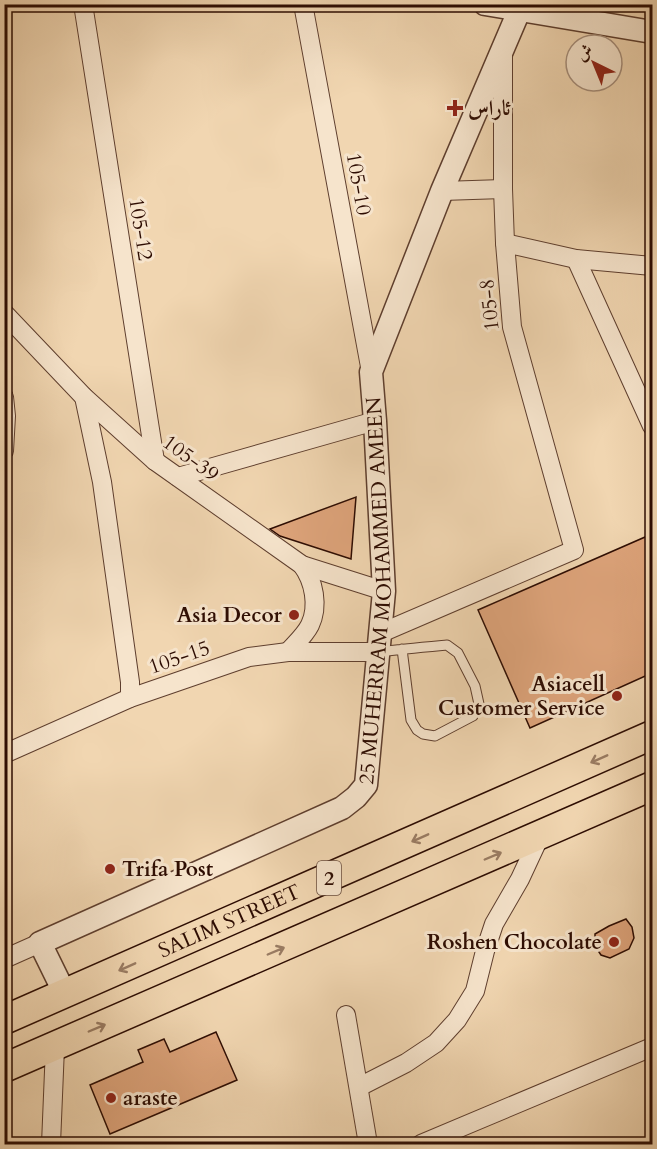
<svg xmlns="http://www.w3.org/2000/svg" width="657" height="1149" font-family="Cardo,Amiri,serif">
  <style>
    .building { fill: #dea47b; stroke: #2d0c02; stroke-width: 1.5 }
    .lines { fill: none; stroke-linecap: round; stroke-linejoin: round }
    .service-casing { stroke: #5e3e2e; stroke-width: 11 }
    .minor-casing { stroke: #5e3e2e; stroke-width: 20 }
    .tertiary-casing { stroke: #5e3e2e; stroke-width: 25 }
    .primary-casing { stroke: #2d0c02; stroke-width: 31 }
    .service { stroke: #f6e4cc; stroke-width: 9 }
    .minor { stroke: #f6e4cc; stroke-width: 18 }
    .tertiary { stroke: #f6e4cc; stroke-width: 22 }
    .primary { stroke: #f1d6b1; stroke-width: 28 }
    .oneway { stroke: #997b62 }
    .poi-dot { fill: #8f2418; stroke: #f6e4cc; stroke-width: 2 }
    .labels { text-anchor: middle; stroke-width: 6; stroke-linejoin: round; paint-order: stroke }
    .shield { fill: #f6e4cc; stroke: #694d3f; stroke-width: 1.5 }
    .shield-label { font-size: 20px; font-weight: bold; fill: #2d0c02 }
    .poi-label { font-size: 21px; font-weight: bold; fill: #2d0c02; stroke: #f6e4cc; text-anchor: start }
    .street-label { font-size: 21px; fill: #2d0c02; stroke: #f6e4cc }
  </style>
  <rect width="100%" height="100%" fill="#f1d6b1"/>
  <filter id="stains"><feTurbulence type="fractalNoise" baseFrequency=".00333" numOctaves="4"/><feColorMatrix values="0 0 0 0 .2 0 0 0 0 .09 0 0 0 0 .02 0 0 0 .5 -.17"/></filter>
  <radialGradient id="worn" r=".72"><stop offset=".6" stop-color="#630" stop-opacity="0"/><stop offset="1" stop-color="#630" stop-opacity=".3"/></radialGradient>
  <g class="building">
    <path d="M356,497l-5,62 -71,-23 -10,-7z"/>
    <path d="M652,534v139l-122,55 -52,-118z"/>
    <path d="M626,919l6,8 2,11 -5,11 -19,9 -9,-3 -6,-9v-12l14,-8z"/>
    <path d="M216,1032l21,48 -127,54 -20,-49 53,-23 -5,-12 26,-11 6,13z"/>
  </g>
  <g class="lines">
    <g class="service-casing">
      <path id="service" d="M380,652c22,-3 45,-5 67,-7l11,8 17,33 4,18 -6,12 -38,20 -12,-2 -6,-4 -6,-10 -9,-71"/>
    </g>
    <g class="minor-casing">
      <g id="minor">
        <path d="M83,4l72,457"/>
        <path d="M303,4l68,368"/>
        <path d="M442,191l61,-2"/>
        <path d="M505,243l71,16 76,7"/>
        <path d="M576,259l76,167"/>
        <path d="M4,313l80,84 71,64 147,104 82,26"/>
        <path d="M4,397l2,19 -2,35"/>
        <path d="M84,397l18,85 28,200v16"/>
        <path d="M178,477l197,-56"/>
        <path d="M381,633l193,-83 -62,-223 -7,-84 -2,-54v-134"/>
        <path d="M288,652c8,-9 17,-17 22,-27 9,-19 4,-44 -8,-60"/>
        <path d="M4,754l126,-56 119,-41 39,-5h92"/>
        <path d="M4,959l36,-16"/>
        <path d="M346,1015l22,129"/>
        <path d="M359,1087l47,-24 30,-20 21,-23 18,-29 10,-40 9,-27 26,-45 20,-43"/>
        <path d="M51,1144l4,-97"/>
        <path d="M421,1144l231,-97"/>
      </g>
    </g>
    <g class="tertiary-casing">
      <g id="tertiary">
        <path d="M485,4l167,28"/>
        <path id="s1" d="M65,994l-25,-51 302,-135 14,-11 10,-12 18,-194 -9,-170 -4,-49 71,-181 80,-187"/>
      </g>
    </g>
    <g class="primary-casing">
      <g id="primary">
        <path id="s2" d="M4,1020l648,-285"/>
        <path d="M4,1068l648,-282"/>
      </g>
    </g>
    <use href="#service" class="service"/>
    <use href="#minor" class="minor"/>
    <use href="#tertiary" class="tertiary"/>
    <use href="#primary" class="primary"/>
  </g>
  <defs><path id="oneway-shaft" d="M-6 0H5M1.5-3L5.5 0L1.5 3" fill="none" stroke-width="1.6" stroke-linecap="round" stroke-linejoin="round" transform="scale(1.5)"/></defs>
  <g class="oneway">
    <use href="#oneway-shaft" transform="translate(599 759) rotate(156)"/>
    <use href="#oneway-shaft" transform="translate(420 838) rotate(156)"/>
    <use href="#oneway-shaft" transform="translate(493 856) rotate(-23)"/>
    <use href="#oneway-shaft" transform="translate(276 951) rotate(-23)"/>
    <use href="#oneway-shaft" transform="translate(127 967) rotate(156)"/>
    <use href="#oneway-shaft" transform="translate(97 1028) rotate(-23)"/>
  </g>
  <g class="poi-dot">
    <path d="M452 99h6v6h6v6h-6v6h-6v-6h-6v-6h6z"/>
    <circle cx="294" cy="615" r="6"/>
    <circle cx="617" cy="696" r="6"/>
    <circle cx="110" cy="869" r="6"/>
    <circle cx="614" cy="942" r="6"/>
    <circle cx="111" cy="1098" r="6"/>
  </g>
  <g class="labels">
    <rect class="shield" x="317" y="861" width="24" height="34" rx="4.5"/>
    <g class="shield-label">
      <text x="329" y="885">2</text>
    </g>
    <g class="poi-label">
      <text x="468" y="115">ئاراس</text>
      <text x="282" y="622" text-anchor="end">Asia Decor</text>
      <text x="605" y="691" text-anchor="end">Asiacell<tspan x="605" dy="24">Customer Service</tspan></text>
      <text x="122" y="876">Trifa Post</text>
      <text x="602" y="949" text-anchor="end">Roshen Chocolate</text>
      <text x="123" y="1105">araste</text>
    </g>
    <g class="street-label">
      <text transform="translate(359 184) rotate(80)" y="7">105-10</text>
      <text transform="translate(141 229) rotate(81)" y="7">105-12</text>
      <text transform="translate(489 305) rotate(-96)" y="7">105-8</text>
      <text transform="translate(191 458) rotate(36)" y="7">105-39</text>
      <text dy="7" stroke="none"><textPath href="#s1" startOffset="616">25 MUHERRAM MOHAMMED AMEEN</textPath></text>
      <text transform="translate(179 657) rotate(-19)" y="7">105-15</text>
      <text dy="7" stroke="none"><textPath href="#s2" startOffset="246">SALIM STREET</textPath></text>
    </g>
  </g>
  <rect width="657" height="1149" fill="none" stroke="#f1d6b1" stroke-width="24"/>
  <rect x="6" y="6" width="645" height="1137" fill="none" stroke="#2d0c02" stroke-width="3"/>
  <rect x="12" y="12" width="633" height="1125" fill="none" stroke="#2d0c02" stroke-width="1.5"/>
  <g transform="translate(594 63) rotate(317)"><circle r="28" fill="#f6e4cc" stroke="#a68e7b" stroke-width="1.5"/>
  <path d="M0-4.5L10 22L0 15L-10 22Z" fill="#8f2418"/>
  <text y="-9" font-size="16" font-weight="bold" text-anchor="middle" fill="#2d0c02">ش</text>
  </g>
  <rect width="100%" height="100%" filter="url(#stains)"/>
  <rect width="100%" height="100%" fill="url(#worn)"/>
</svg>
